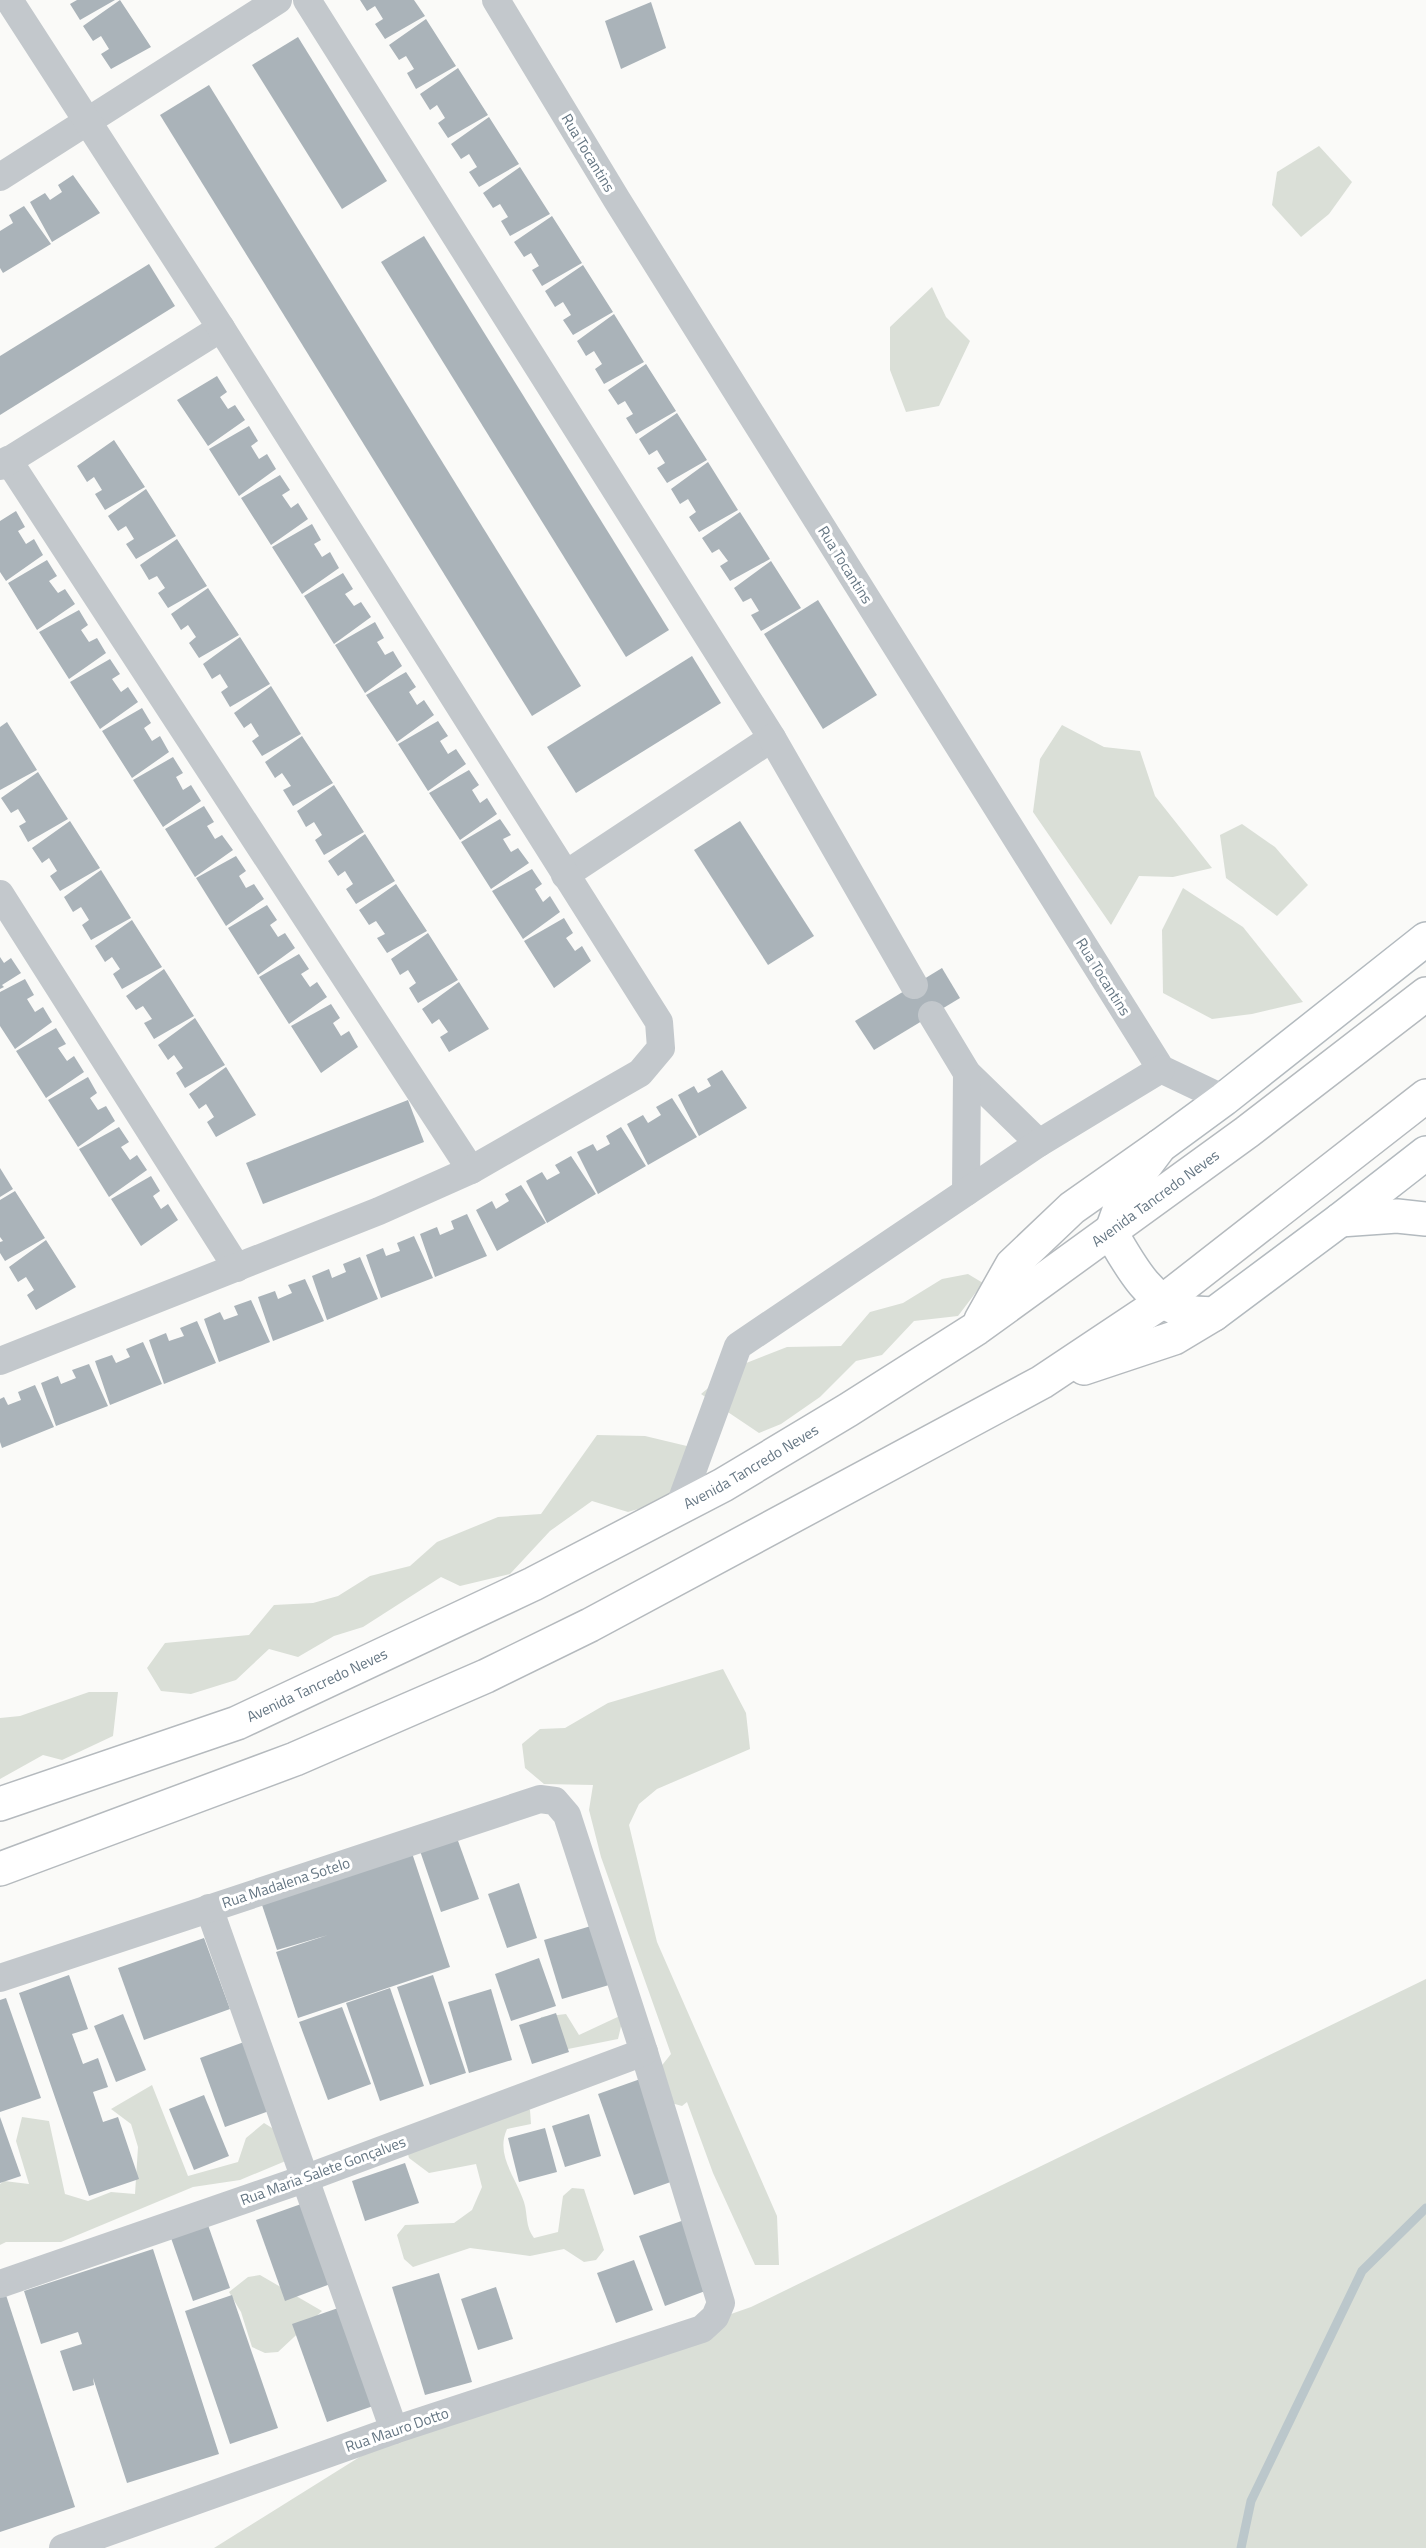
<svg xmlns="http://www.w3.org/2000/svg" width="1426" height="2548" font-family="'Titillium Web',sans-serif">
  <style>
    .green { fill: #dadfd7 }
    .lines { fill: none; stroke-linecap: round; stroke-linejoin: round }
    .stream { stroke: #bbc7cb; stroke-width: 9 }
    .building { fill: #aab3b9 }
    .secondary-casing { stroke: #b3babf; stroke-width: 36 }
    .primary-casing { stroke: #b5babe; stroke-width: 36 }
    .minor { stroke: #c3c8cc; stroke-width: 28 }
    .secondary { stroke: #fff; stroke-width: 33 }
    .primary { stroke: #fff; stroke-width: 33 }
    .labels { text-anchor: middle; stroke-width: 6; stroke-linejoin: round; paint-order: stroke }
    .street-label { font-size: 15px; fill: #657683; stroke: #fff }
  </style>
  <rect width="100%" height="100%" fill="#fafaf8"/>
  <g class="green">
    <path d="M1319,146l33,36 -23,32 -28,23 -29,-32 5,-33z"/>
    <path d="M932,287l14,30 24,24 -31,65 -33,6 -16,-42v-43z"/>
    <path d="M1062,725l42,22 36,4 15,45 57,72 -39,9 -34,-1 -28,49 -78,-113 7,-53z"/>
    <path d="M1242,824l33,23 33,38 -31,31 -51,-38 -6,-43z"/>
    <path d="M1183,888l60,39 60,75 -51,12 -40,5 -49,-26 -1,-63z"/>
    <path d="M968,1274l15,9 -25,33 -44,5 -32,34 -26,6 -36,36 -39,27 -22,9 -58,-39 30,-25 56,-22 54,-1 29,-34 33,-9 39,-24z"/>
    <path d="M597,1435l48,1 46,11 -19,52 -44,13 -36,-11 -42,30 -40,43 -50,12 -19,-9 -78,50 -29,9 -36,21 -29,-8 -33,31 -45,14 -30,-3 -14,-23 18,-25 84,-8 25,-30 39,-2 25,-7 32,-20 40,-10 27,-24 61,-25 43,-3z"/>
    <path d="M723,1669l23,44 4,36 -93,40 -18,15 -10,21 28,117 120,274 2,49h-24l-42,-92 -26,-71 -5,4 -43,-12 32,-40 -70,-197 -12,-47 4,-25 -49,-1 -19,-16 -3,-24 18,-15 25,-1 43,-25z"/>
    <path d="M89,1692h29l-5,44 -51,24 -19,-5 -43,24v-61l20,-2z"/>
    <path d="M1426,1979v569h-1212l192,-120 345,-121z"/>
    <path d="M566,2014l13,21 45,-21 -6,25 -70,14 -11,-22 4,-14z"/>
    <path d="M152,2085l36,91 50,-14 8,-24 18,-15 21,13 3,24 -48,20 -47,7 -132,55h-55l-6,3v-61l4,-3 25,3 -13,-43 6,-24 27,4 16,73 23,7 23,-9 24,2 3,-47 -7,-23 -20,-15z"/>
    <path d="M518,2106l12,4 1,14 -24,5c-12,26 9,48 17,73 4,13 1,24 10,36l24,-6 5,-36 9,-8 12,1 20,61 -8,10 -12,2 -20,-13 -34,7 -60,-8 -57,19 -9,-8 -7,-24 8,-10 49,-2 18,-13 10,-23 -6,-23 -47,9 -20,-15 -3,-11z"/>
    <path d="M260,2275l62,36 -44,41 -13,1 -13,-6 -11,-35 -12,-20 19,-15z"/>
  </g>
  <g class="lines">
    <path class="stream" d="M1241,2548l10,-47 111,-230 64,-63"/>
  </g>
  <g class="building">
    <path d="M77,0h38l-35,20 -10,-16z"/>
    <path d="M120,0l31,47 -40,22 -10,-15 8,-5 -8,-13 -8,5 -10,-15z"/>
    <path d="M360,0h54l11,16 -40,23 -10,-15 8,-5 -8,-13 -8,5z"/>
    <path d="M651,2l15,46 -45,21 -16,-48z"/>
    <path d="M426,19l30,47 -40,23 -9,-16 7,-4 -8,-13 -7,4 -10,-15z"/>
    <path d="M298,37l89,144 -45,28 -90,-144z"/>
    <path d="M458,68l30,47 -40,23 -10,-15 7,-5 -8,-13 -7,5 -10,-16z"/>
    <path d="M209,85l372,601 -49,30 -372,-601z"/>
    <path d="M489,117l30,47 -40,23 -10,-15 8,-5 -8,-13 -8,5 -10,-15z"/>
    <path d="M520,167l30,47 -40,22 -9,-15 7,-4 -8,-13 -7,4 -10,-15z"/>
    <path d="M73,175l27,38 -48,29 -22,-40 15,-9 5,7 12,-8 -4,-7z"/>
    <path d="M24,206l27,38 -48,29 -3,-5v-37l13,-8 -4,-8z"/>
    <path d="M552,216l30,47 -40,23 -10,-16 7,-4 -8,-13 -7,4 -10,-15z"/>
    <path d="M424,236l245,394 -43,27 -245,-395z"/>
    <path d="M149,264l26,42 -175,109v-59z"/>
    <path d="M583,265l30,47 -40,23 -10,-15 8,-5 -8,-13 -8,5 -10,-16z"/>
    <path d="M614,314l30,48 -40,22 -9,-15 7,-5 -8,-13 -8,5 -9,-15z"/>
    <path d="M646,364l30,47 -40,23 -10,-16 7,-4 -8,-13 -7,4 -10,-15z"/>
    <path d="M217,376l10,16 -7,5 8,12 7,-4 10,15 -37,26 -31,-46z"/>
    <path d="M677,413l30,47 -40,23 -10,-15 8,-5 -8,-13 -8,5 -10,-16z"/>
    <path d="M249,426l9,15 -7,5 8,13 8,-5 9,15 -37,27 -30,-47z"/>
    <path d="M114,440l31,47 -40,23 -10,-16 7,-4 -8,-13 -7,5 -10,-16z"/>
    <path d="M708,462l30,48 -39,22 -10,-15 7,-5 -8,-13 -8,5 -9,-15z"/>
    <path d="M280,475l10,15 -8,5 9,13 7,-5 10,16 -37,26 -30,-47z"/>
    <path d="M146,489l30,47 -40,23 -10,-15 8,-5 -8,-13 -8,5 -10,-15z"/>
    <path d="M16,511l9,16 -7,4 8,13 8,-5 9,16 -37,26 -6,-9v-51z"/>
    <path d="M740,512l30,47 -40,22 -10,-15 8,-5 -9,-12 -7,4 -10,-15z"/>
    <path d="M312,524l9,16 -7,4 8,13 8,-5 9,16 -37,26 -30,-47z"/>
    <path d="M177,539l30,47 -39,22 -10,-15 7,-5 -8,-12 -8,4 -9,-15z"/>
    <path d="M47,560l10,16 -8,5 9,12 7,-4 10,15 -38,26 -29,-47z"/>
    <path d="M771,561l30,47 -40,23 -10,-16 8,-4 -8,-13 -8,4 -9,-14z"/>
    <path d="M343,573l10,16 -8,5 9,12 7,-4 10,15 -37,27 -30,-48z"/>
    <path d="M208,588l31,47 -40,23 -10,-15 7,-6 -8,-12 -7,5 -10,-16z"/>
    <path d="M818,600l59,95 -54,34 -59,-95z"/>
    <path d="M79,610l9,15 -7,5 8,12 8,-4 9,15 -37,26 -30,-47z"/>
    <path d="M375,622l9,16 -7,4 8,13 8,-4 9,15 -37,27 -30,-48z"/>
    <path d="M240,637l30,47 -40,23 -9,-15 7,-5 -8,-13 -8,5 -9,-15z"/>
    <path d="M692,656l29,47 -145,90 -29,-46z"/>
    <path d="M110,659l10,15 -8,5 9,13 7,-5 10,15 -38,27 -30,-47z"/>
    <path d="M406,672l10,15 -7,5 8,13 7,-5 10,15 -37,27 -31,-47z"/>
    <path d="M271,686l30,48 -39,22 -10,-15 7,-5 -8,-13 -7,5 -10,-15z"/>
    <path d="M142,708l9,15 -7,5 8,13 8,-5 9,16 -37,26 -30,-47z"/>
    <path d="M438,721l10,15 -8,5 8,13 8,-5 10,15 -38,27 -30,-47z"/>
    <path d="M7,722l30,48 -37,20v-63z"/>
    <path d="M302,736l31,47 -40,23 -10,-16 8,-4 -9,-13 -7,5 -10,-16z"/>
    <path d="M173,757l10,16 -7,4 7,13 8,-5 10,16 -38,26 -30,-47z"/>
    <path d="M469,770l10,15 -7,5 8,13 7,-5 10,16 -37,26 -31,-47z"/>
    <path d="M38,772l30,47 -40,23 -9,-16 7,-4 -8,-13 -7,4 -10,-15z"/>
    <path d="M334,785l30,47 -40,23 -9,-15 7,-5 -8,-13 -8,5 -9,-16z"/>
    <path d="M204,806l10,16 -7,4 8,13 7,-4 11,15 -38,27 -30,-48z"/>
    <path d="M500,819l11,16 -8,4 8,13 7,-4 11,15 -38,26 -30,-47z"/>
    <path d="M70,821l30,47 -40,23 -10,-15 7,-5 -8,-13 -7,5 -10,-15z"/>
    <path d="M740,821l74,115 -46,29 -74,-115z"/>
    <path d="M365,834l30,47 -39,23 -10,-15 7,-5 -8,-13 -7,5 -10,-15z"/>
    <path d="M236,856l10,15 -7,5 7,12 8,-4 10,15 -38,27 -30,-48z"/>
    <path d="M532,869l10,15 -7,5 8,13 7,-6 10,16 -37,27 -31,-48z"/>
    <path d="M101,870l30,48 -40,22 -9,-15 7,-5 -8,-13 -8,5 -9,-15z"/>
    <path d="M396,884l31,47 -40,22 -10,-15 8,-4 -9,-13 -7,4 -10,-15z"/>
    <path d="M267,905l10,15 -7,5 8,12 7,-4 10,15 -37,27 -30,-47z"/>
    <path d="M564,918l9,15 -7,5 9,13 7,-5 9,15 -37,27 -30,-47z"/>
    <path d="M132,920l30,47 -40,22 -9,-15 7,-5 -8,-12 -7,5 -10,-16z"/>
    <path d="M428,933l30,47 -40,23 -9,-15 7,-5 -8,-13 -8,5 -9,-16z"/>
    <path d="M299,954l10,15 -8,5 9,13 7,-5 10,15 -38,27 -30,-47z"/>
    <path d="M0,957l4,6 7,-5 10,15 -19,12 2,2 -4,2z"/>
    <path d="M942,968l18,30 -86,52 -19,-29z"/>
    <path d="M164,969l30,47 -40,23 -10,-16 8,-4 -9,-13 -7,4 -10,-14z"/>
    <path d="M25,979l9,16 -7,4 8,13 8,-5 9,15 -37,27 -15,-23v-34z"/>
    <path d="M459,982l30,47 -40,23 -9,-15 8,-5 -9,-13 -7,5 -10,-15z"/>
    <path d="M331,1004l9,14 -7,5 8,13 8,-5 9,16 -37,26 -30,-47z"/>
    <path d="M195,1018l30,47 -40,23 -9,-15 7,-5 -9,-13 -6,5 -10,-15z"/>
    <path d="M56,1028l10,16 -8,4 9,13 7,-5 10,16 -38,26 -30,-47z"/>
    <path d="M226,1067l30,48 -40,22 -9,-15 7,-5 -8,-13 -7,5 -10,-15z"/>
    <path d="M722,1070l25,38 -48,28 -21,-41 16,-9 4,7 13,-7 -4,-7z"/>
    <path d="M88,1077l9,16 -7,5 8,12 8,-4 9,15 -37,26 -30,-47z"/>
    <path d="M672,1098l25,39 -49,28 -21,-41 16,-9 5,8 13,-8 -5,-8z"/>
    <path d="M408,1100l16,42 -161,62 -17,-41z"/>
    <path d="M119,1127l10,15 -8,5 9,13 7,-5 10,15 -38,27 -30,-48z"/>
    <path d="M621,1127l25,39 -48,28 -21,-42 16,-8 4,7 13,-7 -4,-8z"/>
    <path d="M571,1156l25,38 -49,29 -21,-42 16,-9 5,8 13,-7 -5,-8z"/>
    <path d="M0,1168l13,21 -13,8z"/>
    <path d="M151,1176l9,15 -7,5 8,13 7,-5 10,16 -37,26 -30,-47z"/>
    <path d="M521,1185l25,38 -49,28 -21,-41 16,-9 4,8 13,-8 -4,-7z"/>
    <path d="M15,1191l30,47 -40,23 -5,-8v-11l3,-1 -3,-4v-37z"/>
    <path d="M467,1214l20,42 -52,21 -15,-43 17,-7 3,8 14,-6 -3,-8z"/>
    <path d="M414,1236l19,42 -52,20 -15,-43 17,-7 3,8 14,-5 -3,-8z"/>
    <path d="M46,1240l30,47 -40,23 -9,-15 7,-5 -8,-13 -8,5 -9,-15z"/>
    <path d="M360,1257l18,42 -51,21 -15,-44 17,-7 3,9 14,-6 -3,-8z"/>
    <path d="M305,1279l19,42 -51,20 -15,-44 17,-6 3,8 14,-6 -4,-8z"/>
    <path d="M251,1300l19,42 -51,20 -15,-43 16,-7 4,8 14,-5 -4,-9z"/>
    <path d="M197,1321l19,42 -52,21 -15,-44 17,-7 3,8 15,-5 -4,-8z"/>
    <path d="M143,1342l19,42 -52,21 -15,-44 17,-6 4,8 14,-6 -4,-8z"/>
    <path d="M89,1364l19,42 -52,20 -15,-43 17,-7 3,8 15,-6 -4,-8z"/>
    <path d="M35,1385l19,42 -52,21 -2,-6v-43l4,-2 4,8 13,-5 -3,-8z"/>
    <path d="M457,1838l22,61 -38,13 -21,-61z"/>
    <path d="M412,1853l38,114 -152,51 -22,-66 52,-17 -51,15 -16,-48z"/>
    <path d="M519,1883l18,55 -30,10 -19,-54z"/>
    <path d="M591,1926l18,59 -47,14 -18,-59z"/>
    <path d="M204,1938l26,71 -86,31 -26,-72z"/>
    <path d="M539,1958l17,48 -45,15 -16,-47z"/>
    <path d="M69,1975l19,54 -16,5 11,30 15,-6 10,29 -15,5 10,30 15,-5 21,62 -50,17 -70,-203z"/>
    <path d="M433,1975l33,98 -36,12 -33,-98z"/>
    <path d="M390,1988l34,98 -44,15 -34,-98z"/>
    <path d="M491,1989l21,71 -43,13 -21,-71z"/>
    <path d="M6,1998l35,100 -41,14v-112z"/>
    <path d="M342,2007l29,77 -43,16 -29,-78z"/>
    <path d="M556,2013l13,39 -37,12 -13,-39z"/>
    <path d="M123,2014l23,56 -30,12 -22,-56z"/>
    <path d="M244,2042l25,69 -44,16 -25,-69z"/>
    <path d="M646,2077l36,101 -48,17 -36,-101z"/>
    <path d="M204,2095l25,61 -35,14 -25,-61z"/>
    <path d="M589,2114l12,42 -36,11 -13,-41z"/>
    <path d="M0,2117l21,59 -21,7z"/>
    <path d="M545,2128l12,44 -38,10 -11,-44z"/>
    <path d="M405,2163l14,40 -54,18 -13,-40z"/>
    <path d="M304,2203l29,80 -48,18 -29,-81z"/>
    <path d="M690,2218l26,69 -51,19 -26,-70z"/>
    <path d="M208,2225l22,63 -37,13 -22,-63z"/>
    <path d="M153,2249l66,205 -92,29 -34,-105 1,7 -21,6 -13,-40 22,-7 -4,-12 -37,12 -17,-53z"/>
    <path d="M634,2260l19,50 -37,13 -19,-50z"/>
    <path d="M439,2273l33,109 -47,13 -33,-108z"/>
    <path d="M496,2287l17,52 -35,11 -17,-51z"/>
    <path d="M6,2295l69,212 -75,25v-235z"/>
    <path d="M232,2295l46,133 -48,16 -45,-133z"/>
    <path d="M341,2307l35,98 -49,17 -35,-98z"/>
  </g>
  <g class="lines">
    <g class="secondary-casing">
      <g id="secondary">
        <path d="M1426,939l-202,160 -64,47 -24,32 -15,27 -10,28c18,30 35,65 70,77 10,4 22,3 33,4l126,-94 86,-67"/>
        <path d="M1340,1220l57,-4 29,3"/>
      </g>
    </g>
    <g class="primary-casing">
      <g id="primary">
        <path d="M981,1320l31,-55 60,-57 88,-62"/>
        <path d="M1084,1368l90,-30 40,-24"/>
        <path id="s1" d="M0,1804l237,-81 296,-139 190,-99 125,-75 129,-82 270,-196 179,-138"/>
        <path d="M0,1869l295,-110 191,-83 104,-51 452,-243 120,-80 264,-206"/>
      </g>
    </g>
    <g class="minor">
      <path d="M307,0l465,738 -207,137"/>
      <path d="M496,0l121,200 544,869 63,30"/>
      <path d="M0,177l278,-177"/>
      <path d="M8,460l463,710"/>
      <path d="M0,466l221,-138"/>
      <path d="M772,738l142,247"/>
      <path d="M0,894l237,374"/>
      <path d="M932,1015l35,58 72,70"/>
      <path d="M966,1192l1,-119"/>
      <path d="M0,1361l379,-150 92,-41 169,-97 21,-25 -2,-26 -438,-694 -212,-328"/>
      <path d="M678,1510l60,-164 301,-203 122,-74"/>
      <path d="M209,1908l185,522"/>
      <path d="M0,1978l540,-179 15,2 12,14 77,237 77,251 -6,14 -13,12 -308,101 -331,118"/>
      <path d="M0,2284l304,-105 340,-127"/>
    </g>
    <use href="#secondary" class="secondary"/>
    <use href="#primary" class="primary"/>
  </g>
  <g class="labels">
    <g class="street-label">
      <text transform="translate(588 153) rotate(59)" y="5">Rua Tocantins</text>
      <text transform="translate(845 565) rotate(58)" y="5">Rua Tocantins</text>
      <text transform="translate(1103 977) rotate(58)" y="5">Rua Tocantins</text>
      <text dy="5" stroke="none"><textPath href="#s1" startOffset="1311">Avenida Tancredo Neves</textPath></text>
      <text dy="5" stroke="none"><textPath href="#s1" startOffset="825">Avenida Tancredo Neves</textPath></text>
      <text dy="5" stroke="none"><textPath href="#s1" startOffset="339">Avenida Tancredo Neves</textPath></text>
      <text transform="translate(286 1883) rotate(-18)" y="5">Rua Madalena Sotelo</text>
      <text transform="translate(323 2171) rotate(-20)" y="5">Rua Maria Salete Gonçalves</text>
      <text transform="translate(397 2430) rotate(-19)" y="5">Rua Mauro Dotto</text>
    </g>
  </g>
</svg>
